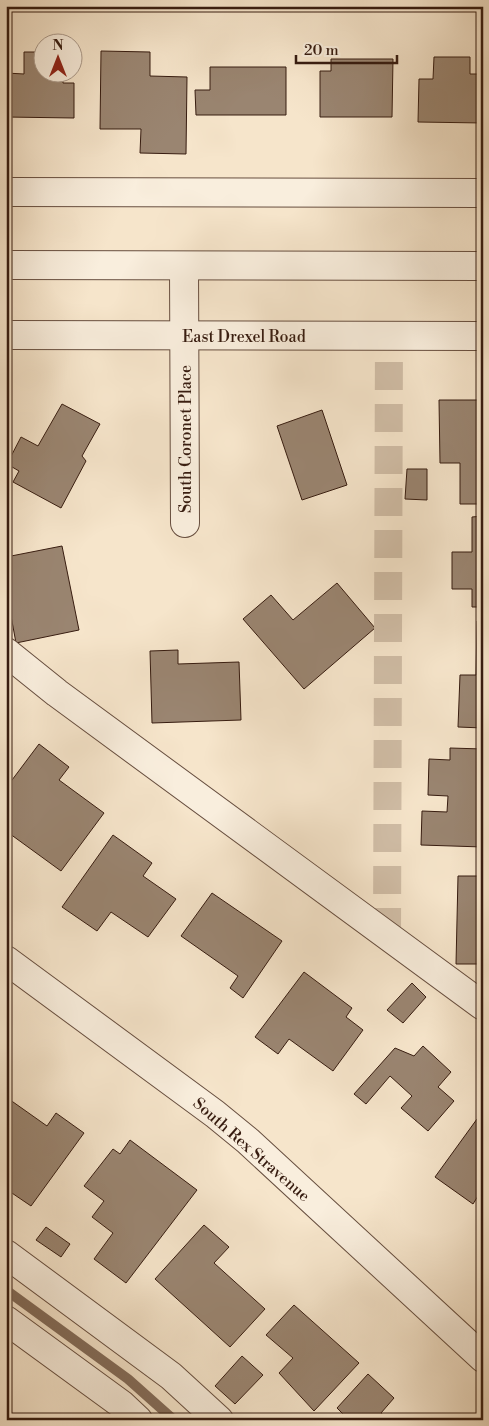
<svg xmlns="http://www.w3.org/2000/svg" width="489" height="1426" font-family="'Libre Bodoni',serif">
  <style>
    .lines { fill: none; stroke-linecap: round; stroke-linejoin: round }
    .stream { stroke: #836c5a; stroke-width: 10 }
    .building { fill: #9a8571; stroke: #371c10 }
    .minor-tunnel { stroke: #d0bda6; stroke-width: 28; stroke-dasharray: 28 14; stroke-linecap: butt }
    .minor-casing { stroke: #674e3f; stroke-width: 30 }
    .minor { stroke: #f9eedd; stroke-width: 28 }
    .labels { text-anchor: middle; stroke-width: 4.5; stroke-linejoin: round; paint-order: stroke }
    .street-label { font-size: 16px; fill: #371c10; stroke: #f9eedd }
  </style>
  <rect width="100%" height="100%" fill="#f6e5cb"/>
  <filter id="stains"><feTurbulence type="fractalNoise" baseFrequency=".004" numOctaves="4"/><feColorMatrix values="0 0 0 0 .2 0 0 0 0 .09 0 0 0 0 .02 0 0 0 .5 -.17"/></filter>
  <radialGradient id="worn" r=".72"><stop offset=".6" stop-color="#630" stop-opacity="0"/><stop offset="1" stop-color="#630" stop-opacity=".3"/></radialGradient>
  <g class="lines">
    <path class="stream" d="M6,1290l122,89 46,41"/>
  </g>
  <g class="building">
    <path d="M101,51l49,1v24l37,1 -1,77 -46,-1 1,-24h-41z"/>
    <path d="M24,52h18v20h21v11h11v35l-68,-1v-44l18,1z"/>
    <path d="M434,57h36v17h13v49l-65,-1 1,-43h14z"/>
    <path d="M331,59h62l-1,58h-72v-46h11z"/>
    <path d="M210,67h76v48h-90l-1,-25h15z"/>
    <path d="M439,400h44v104h-23v-41h-20z"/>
    <path d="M62,404l38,20 -18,32 4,5 -25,47 -48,-26 6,-11 -12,-7 14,-27 17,9z"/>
    <path d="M322,410l25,75 -45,15 -25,-74z"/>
    <path d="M407,469h20v31l-22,-1z"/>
    <path d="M483,516v91h-11v-18h-20v-37h20v-35z"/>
    <path d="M62,546l17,84 -63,13 -7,-38 -3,1v-49z"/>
    <path d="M337,583l38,45 -71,61 -61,-70 28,-24 22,25z"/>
    <path d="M477,621h6v107l-25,-1 2,-52h16z"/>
    <path d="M178,650v14l61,-2 2,58 -89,3 -2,-72z"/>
    <path d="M39,744l30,23 -10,13 45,33 -43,58 -55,-40v-43z"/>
    <path d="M450,748l33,1v98l-62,-2 1,-34 25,1 1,-16 -20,-1 1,-36 21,1z"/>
    <path d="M113,835l39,28 -9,13 33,23 -28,38 -37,-25 -14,19 -35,-24z"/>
    <path d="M458,876h25v88h-27z"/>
    <path d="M212,893l70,48 -39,57 -13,-10 8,-12 -57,-40z"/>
    <path d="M304,972l48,36 -6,9 17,13 -30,41 -44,-32 -11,15 -23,-17z"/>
    <path d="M412,983l14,14 -23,26 -16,-13z"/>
    <path d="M423,1046l28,26 -13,15 16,14 -26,30 -27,-23 11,-12 -22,-20 -24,28 -12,-10 41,-46 19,8z"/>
    <path d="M6,1097l41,29 9,-13 28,20 -53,73 -25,-17z"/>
    <path d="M477,1119l6,4v77l-5,-4 -5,8 -38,-27z"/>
    <path d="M130,1140l67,50 -71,93 -32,-24 19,-26 -21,-16 12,-16 -20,-15 29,-37 7,5z"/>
    <path d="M204,1225l25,22 -15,16 51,46 -35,38 -75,-68z"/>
    <path d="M46,1227l24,17 -9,13 -25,-17z"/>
    <path d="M294,1305l65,58 -45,48 -35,-38 14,-15 -27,-23z"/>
    <path d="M242,1356l21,19 -28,29 -20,-18z"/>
    <path d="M368,1374l26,24 -13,15 8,7h-49l4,-5 -7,-7z"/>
  </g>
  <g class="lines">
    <path class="minor-tunnel" d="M387,936l2,-600"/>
    <g class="minor-casing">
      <g id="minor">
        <path d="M6,192l477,1"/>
        <path d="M6,265l477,1"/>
        <path d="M184,266l1,257"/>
        <path d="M6,335l477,1"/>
        <path d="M6,652l51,41 426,313"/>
        <path d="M6,960l209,154 33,27 235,217"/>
        <path d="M6,1254l165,122 48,44"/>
        <path d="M6,1320l115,84 17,16"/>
      </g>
    </g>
    <use href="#minor" class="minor"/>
  </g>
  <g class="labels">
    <g class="street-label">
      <text x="244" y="342">East Drexel Road</text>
      <text transform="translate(185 439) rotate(-90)" y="6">South Coronet Place</text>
      <text transform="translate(252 1149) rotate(41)" y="6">South Rex Stravenue</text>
    </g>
  </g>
  <rect width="489" height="1426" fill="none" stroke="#f6e5cb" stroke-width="25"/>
  <rect x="8" y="8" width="474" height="1411" fill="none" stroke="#371c10" stroke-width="2.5"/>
  <rect x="12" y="12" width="464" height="1401" fill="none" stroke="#371c10"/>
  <g transform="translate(58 58)"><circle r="24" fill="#f9eedd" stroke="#ab9a8b"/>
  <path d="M0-4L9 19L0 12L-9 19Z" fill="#8f2418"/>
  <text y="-8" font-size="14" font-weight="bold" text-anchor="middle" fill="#371c10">N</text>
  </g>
  <path d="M296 55v8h101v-8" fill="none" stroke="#371c10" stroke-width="2.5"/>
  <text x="304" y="55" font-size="15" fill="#371c10" stroke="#f9eedd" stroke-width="4" paint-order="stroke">20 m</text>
  <rect width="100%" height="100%" filter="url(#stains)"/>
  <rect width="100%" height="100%" fill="url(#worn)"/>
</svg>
